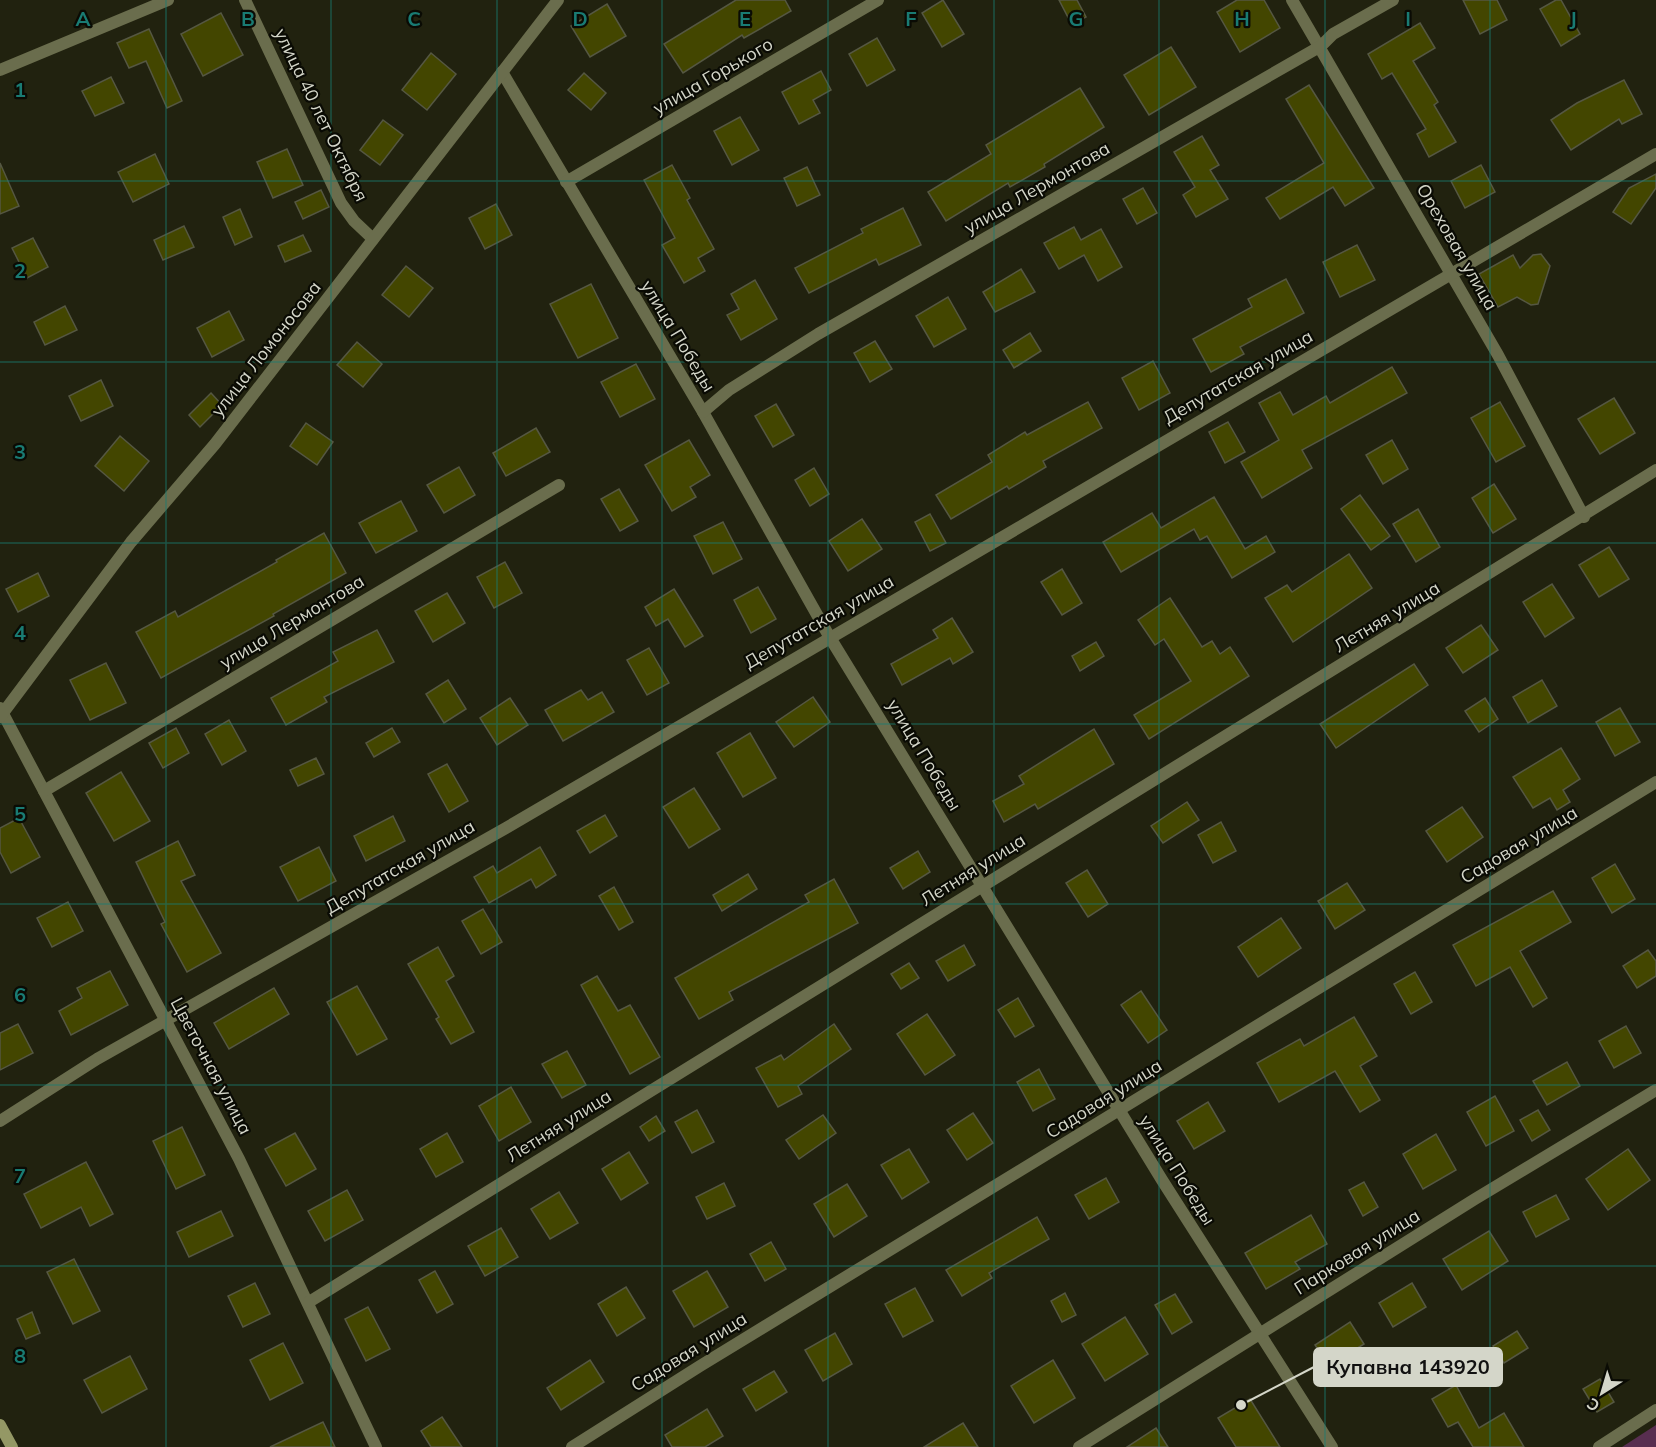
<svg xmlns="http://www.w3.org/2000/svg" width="1656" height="1447" font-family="Mulish,sans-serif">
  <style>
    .green { fill: #582e50 }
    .building { fill: #434600; stroke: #555742; stroke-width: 1.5 }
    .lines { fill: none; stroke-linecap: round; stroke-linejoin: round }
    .minor { stroke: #6a6d4d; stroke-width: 12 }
    .secondary { stroke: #949865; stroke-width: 12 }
    .grid { fill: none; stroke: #197b73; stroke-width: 1.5; stroke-opacity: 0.55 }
    .labels { text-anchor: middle; stroke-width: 4.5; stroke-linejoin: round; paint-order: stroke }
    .street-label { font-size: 18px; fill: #d4d6c9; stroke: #0a0b04 }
    .grid-label { font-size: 20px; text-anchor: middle; font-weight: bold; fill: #197b73; stroke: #0a0b04; stroke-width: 4.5; stroke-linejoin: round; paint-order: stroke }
    .leader { fill: none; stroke: #d4d6c9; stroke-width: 2 }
    .callout-dot { fill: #d4d6c9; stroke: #0a0b04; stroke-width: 2 }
    .callout { fill: #d4d6c9; stroke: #d4d6c9; stroke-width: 2 }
    .callout-label { font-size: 20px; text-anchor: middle; font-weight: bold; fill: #111 }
  </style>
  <rect width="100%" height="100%" fill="#21220f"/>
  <path class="green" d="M1656,1425v22h-34z"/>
  <g class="building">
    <path d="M736,0h49l6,11 -47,27 -2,-3 -59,38 -19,-29z"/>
    <path d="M943,0l21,34 -22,13 -20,-34z"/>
    <path d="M1059,0h18l9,17 -14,8z"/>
    <path d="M1237,0h27l16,28 -40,24 -23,-40z"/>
    <path d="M1463,0h34l10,20 -27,14z"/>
    <path d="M1556,0h5l19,34 -19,12 -21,-37z"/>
    <path d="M607,4l19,32 -36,21 -19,-31z"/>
    <path d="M221,13l22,42 -40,21 -22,-42z"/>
    <path d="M1420,23l15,25 -22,13 25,41 -4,3 22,37 -27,15 -12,-23 9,-5 -34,-56 -10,6 -14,-25z"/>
    <path d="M149,29l33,72 -15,7 -21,-47 -17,7 -12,-25z"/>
    <path d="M877,38l18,32 -28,16 -18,-32z"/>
    <path d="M1171,47l25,40 -47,28 -25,-40z"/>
    <path d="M431,53l25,21 -29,36 -25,-20z"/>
    <path d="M821,71l10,19 -18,10 7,13 -21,11 -17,-32z"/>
    <path d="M584,73l22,20 -15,17 -23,-20z"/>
    <path d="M111,77l13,26 -29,13 -13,-25z"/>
    <path d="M1624,80l18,34 -20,10 -3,-5 -48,31 -20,-30 26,-17z"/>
    <path d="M1309,85l65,103 -29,18 -12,-19 -53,32 -14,-21 58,-35 -38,-64z"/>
    <path d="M1080,88l24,39 -60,37 1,3 -35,20 -2,-4 -62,38 -18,-29 63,-38 -5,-9z"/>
    <path d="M740,117l19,33 -27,15 -18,-34z"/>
    <path d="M383,120l20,15 -23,30 -20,-15z"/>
    <path d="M1202,136l17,29 -9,5 18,29 -32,18 -13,-22 12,-8 -21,-35z"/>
    <path d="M287,149l16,36 -30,13 -16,-36z"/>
    <path d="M155,154l14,30 -36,18 -15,-30z"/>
    <path d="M0,163l19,43 -19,8z"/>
    <path d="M672,165l18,33 -3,2 27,49 -16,9 7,13 -21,12 -22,-38 13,-7 -31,-58z"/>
    <path d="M1481,165l14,27 -30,16 -14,-27z"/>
    <path d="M807,167l13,28 -23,11 -13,-28z"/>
    <path d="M1656,174v14l-25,36 -18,-12 16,-24z"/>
    <path d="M1143,188l14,25 -20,11 -14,-25z"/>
    <path d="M321,190l8,17 -26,12 -8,-17z"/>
    <path d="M496,204l16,31 -27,14 -16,-31z"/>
    <path d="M903,208l18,37 -42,20 -3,-6 -67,34 -14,-25 68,-35 -2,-4z"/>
    <path d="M240,209l12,28 -17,8 -12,-28z"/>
    <path d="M184,226l10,21 -31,13 -9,-20z"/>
    <path d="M1074,227l7,13 20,-11 21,38 -24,14 -14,-26 -25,14 -15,-26z"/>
    <path d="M303,235l8,16 -26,11 -7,-16z"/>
    <path d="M33,238l15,29 -21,11 -15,-30z"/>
    <path d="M1357,245l18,35 -35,17 -17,-35z"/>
    <path d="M1541,254l9,12 -12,38 -7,1 -14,-8 -19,10 -19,-33 34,-19 7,13 13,-13z"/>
    <path d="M406,266l27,22 -24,29 -27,-22z"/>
    <path d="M1021,269l14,23 -40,20 -12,-20z"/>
    <path d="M1286,279l18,34 -64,34 4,7 -33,18 -18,-33 59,-32 -4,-8z"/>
    <path d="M755,280l22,39 -36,21 -14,-25 12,-6 -8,-15z"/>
    <path d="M591,284l27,54 -40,20 -28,-54z"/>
    <path d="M948,297l18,32 -32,18 -18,-31z"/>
    <path d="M65,306l12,24 -32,15 -11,-23z"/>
    <path d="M229,311l15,29 -32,17 -15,-29z"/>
    <path d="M1030,333l11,18 -27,17 -11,-18z"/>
    <path d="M875,341l17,28 -22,13 -16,-29z"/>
    <path d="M357,342l25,22 -19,23 -26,-22z"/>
    <path d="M1153,361l17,32 -31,17 -17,-32z"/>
    <path d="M636,364l19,35 -35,18 -19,-35z"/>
    <path d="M1392,367l15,26 -105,57 10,18 -50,30 -21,-36 38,-22 -20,-37 21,-11 13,23 33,-19 4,7z"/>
    <path d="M101,380l12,26 -32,15 -12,-25z"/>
    <path d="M211,393l11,12 -22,22 -11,-12z"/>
    <path d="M1614,398l21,35 -35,21 -22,-35z"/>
    <path d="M1088,402l14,26 -59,33 3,6 -37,22 -2,-3 -56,33 -15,-24 56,-33 -4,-7 37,-23 2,3z"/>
    <path d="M1500,402l25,44 -29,16 -25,-44z"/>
    <path d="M776,404l18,31 -21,12 -18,-31z"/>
    <path d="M1228,422l17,30 -20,11 -16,-31z"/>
    <path d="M306,423l27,19 -16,23 -27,-19z"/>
    <path d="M536,428l14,24 -44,24 -13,-23z"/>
    <path d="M120,436l29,25 -25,30 -29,-25z"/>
    <path d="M689,440l21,35 -20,12 6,10 -24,14 -27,-46z"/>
    <path d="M1392,440l16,29 -25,15 -17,-29z"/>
    <path d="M459,467l16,28 -31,18 -17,-28z"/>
    <path d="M814,468l15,26 -19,12 -15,-26z"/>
    <path d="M1494,484l22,35 -23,14 -21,-35z"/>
    <path d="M619,489l19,32 -18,10 -19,-32z"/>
    <path d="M1360,495l30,41 -19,14 -30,-41z"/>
    <path d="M1214,497l31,52 21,-13 9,16 -43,26 -25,-42 -7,4 -6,-11 -73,43 -18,-30 49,-29 9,15z"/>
    <path d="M401,501l16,30 -41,22 -17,-30z"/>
    <path d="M1418,509l22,38 -24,15 -23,-38z"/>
    <path d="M930,514l16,29 -16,8 -15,-29z"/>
    <path d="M862,519l20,30 -34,22 -19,-30z"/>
    <path d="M723,522l19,37 -29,15 -19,-38z"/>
    <path d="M324,533l22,40 -73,41 1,2 -113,62 -25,-46 39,-21 3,6 99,-55 -1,-2z"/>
    <path d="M1609,547l20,32 -30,18 -20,-32z"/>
    <path d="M1349,554l23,34 -79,54 -28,-44 22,-13 5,7z"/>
    <path d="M505,562l17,31 -28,15 -17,-31z"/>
    <path d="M1062,569l20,34 -20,12 -21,-33z"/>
    <path d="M38,573l11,23 -31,16 -12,-23z"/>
    <path d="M1552,584l22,34 -29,19 -22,-35z"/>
    <path d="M758,587l18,32 -25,14 -17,-33z"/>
    <path d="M674,589l29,47 -18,11 -17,-28 -12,7 -11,-19z"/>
    <path d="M447,593l18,30 -32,19 -18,-31z"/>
    <path d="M1170,598l32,49 10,-6 8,13 10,-7 19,29 -100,63 -15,-24 57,-34 -27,-42 -9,6 -17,-25z"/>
    <path d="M952,618l21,34 -20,12 -3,-6 -48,27 -11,-21 47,-26 -5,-8z"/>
    <path d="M1481,625l17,25 -35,23 -17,-25z"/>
    <path d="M377,630l17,32 -70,35 3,5 -41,23 -15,-27 67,-37 -5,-9z"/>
    <path d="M1096,642l8,14 -24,15 -8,-15z"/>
    <path d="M649,648l20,35 -22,12 -20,-35z"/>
    <path d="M106,663l20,40 -36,17 -20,-40z"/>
    <path d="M1414,664l14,21 -92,63 -16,-24z"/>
    <path d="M448,680l18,29 -22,14 -18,-29z"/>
    <path d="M1542,680l15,26 -29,17 -15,-26z"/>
    <path d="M581,690l7,10 14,-8 12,20 -51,29 -18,-31z"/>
    <path d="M813,697l17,25 -36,25 -18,-25z"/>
    <path d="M510,698l18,27 -31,20 -17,-27z"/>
    <path d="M1485,698l13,21 -19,13 -14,-21z"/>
    <path d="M1620,708l20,34 -25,14 -19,-34z"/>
    <path d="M229,720l17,31 -24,14 -17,-31z"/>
    <path d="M176,728l13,25 -26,15 -14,-25z"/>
    <path d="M392,728l8,14 -26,15 -8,-14z"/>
    <path d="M1094,729l20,35 -76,45 -3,-5 -31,18 -11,-21 31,-17 -5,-8z"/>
    <path d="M750,733l26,45 -33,19 -26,-44z"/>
    <path d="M1561,748l19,31 -17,11 7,12 -13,8 -7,-12 -17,10 -20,-31z"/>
    <path d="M316,758l8,16 -26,12 -8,-16z"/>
    <path d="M447,764l21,37 -19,11 -21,-38z"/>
    <path d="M121,772l29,49 -36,20 -28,-48z"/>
    <path d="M694,788l26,41 -31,19 -26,-41z"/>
    <path d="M1187,802l12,18 -36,23 -12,-17z"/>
    <path d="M1462,807l21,30 -36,25 -21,-31z"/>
    <path d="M605,815l12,21 -27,17 -13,-22z"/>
    <path d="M393,816l12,25 -39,20 -12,-25z"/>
    <path d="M19,818l21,39 -29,16 -11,-21v-24z"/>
    <path d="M1221,822l15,29 -23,12 -15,-28z"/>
    <path d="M178,841l17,34 -14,6 40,72 -34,19 -26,-48 4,-2 -29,-60z"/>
    <path d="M319,847l17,34 -38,20 -18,-34z"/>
    <path d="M540,847l16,28 -20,13 -5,-9 -42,24 -15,-26 19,-11 4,7z"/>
    <path d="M918,851l12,21 -27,17 -13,-21z"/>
    <path d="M1615,864l20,35 -23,14 -20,-35z"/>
    <path d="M1087,870l21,34 -20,13 -22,-34z"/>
    <path d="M748,874l9,15 -35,22 -9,-16z"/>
    <path d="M834,879l24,44 -129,69 4,8 -34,19 -24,-41 134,-76 -4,-7z"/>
    <path d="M1347,883l18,27 -30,19 -17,-28z"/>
    <path d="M614,887l19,35 -14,8 -20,-34z"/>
    <path d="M1553,891l18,31 -51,29 27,47 -14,9 -23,-40 -34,19 -23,-41z"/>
    <path d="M68,902l15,29 -31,16 -15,-29z"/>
    <path d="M483,909l19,33 -21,12 -19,-33z"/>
    <path d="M1281,918l20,30 -43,29 -20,-30z"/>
    <path d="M964,945l11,20 -27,16 -12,-20z"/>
    <path d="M438,947l16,29 -8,5 28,51 -23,12 -15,-25 3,-2 -31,-53z"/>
    <path d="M1648,950l8,11v15l-19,12 -14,-22z"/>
    <path d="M909,963l10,15 -18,11 -10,-15z"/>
    <path d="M110,971l18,34 -57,30 -12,-24 23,-13 -5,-10z"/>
    <path d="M1415,972l17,30 -21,12 -17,-30z"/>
    <path d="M597,976l21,35 12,-6 30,52 -30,17 -49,-89z"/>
    <path d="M357,986l30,53 -30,16 -30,-53z"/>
    <path d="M274,988l15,26 -60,35 -15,-26z"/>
    <path d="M1141,991l26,39 -19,13 -27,-38z"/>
    <path d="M1018,998l16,28 -19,11 -17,-27z"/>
    <path d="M927,1014l28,41 -30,20 -28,-41z"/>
    <path d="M1354,1017l23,39 -17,10 20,34 -20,12 -25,-41 -56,31 -22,-39 43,-24 4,7z"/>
    <path d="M18,1024l15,29 -33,17v-37z"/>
    <path d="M834,1024l17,25 -53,37 4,8 -24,13 -22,-39 25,-13 3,5z"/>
    <path d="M1626,1026l15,27 -27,15 -15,-27z"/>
    <path d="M567,1051l19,34 -24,13 -20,-34z"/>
    <path d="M1567,1062l13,24 -33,19 -14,-24z"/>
    <path d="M1039,1069l16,30 -22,12 -16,-29z"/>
    <path d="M511,1087l20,35 -32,19 -20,-35z"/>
    <path d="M1495,1096l19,35 -28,15 -19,-34z"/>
    <path d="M1208,1102l17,29 -31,18 -17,-28z"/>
    <path d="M697,1110l17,32 -22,11 -17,-31z"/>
    <path d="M1538,1110l12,20 -18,11 -12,-21z"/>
    <path d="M973,1113l20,30 -26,17 -20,-30z"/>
    <path d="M823,1115l13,18 -37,26 -13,-19z"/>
    <path d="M656,1116l9,15 -16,10 -9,-14z"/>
    <path d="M182,1127l23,48 -29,14 -23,-48z"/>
    <path d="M295,1133l21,36 -30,17 -21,-37z"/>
    <path d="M447,1133l16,29 -27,15 -16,-28z"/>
    <path d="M1436,1134l20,36 -33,19 -20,-35z"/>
    <path d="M909,1149l20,33 -27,17 -21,-34z"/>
    <path d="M1628,1149l22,31 -42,30 -22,-31z"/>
    <path d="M629,1152l19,31 -27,17 -19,-31z"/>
    <path d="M86,1162l27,52 -23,12 -9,-19 -40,21 -17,-34z"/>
    <path d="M1106,1178l13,24 -30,17 -14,-24z"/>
    <path d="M1364,1182l14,25 -15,9 -14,-26z"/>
    <path d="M724,1183l11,23 -28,13 -11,-22z"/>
    <path d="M847,1184l20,32 -33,21 -20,-33z"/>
    <path d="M347,1190l16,30 -38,21 -17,-30z"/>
    <path d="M559,1192l19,31 -28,16 -19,-30z"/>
    <path d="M1556,1195l13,24 -33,18 -13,-25z"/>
    <path d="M221,1211l12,25 -44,21 -12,-25z"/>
    <path d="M1311,1215l16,29 -32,18 5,7 -34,20 -21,-36z"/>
    <path d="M1037,1217l12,22 -60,34 3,5 -30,18 -16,-26z"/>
    <path d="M501,1228l17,29 -33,19 -17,-30z"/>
    <path d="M1489,1231l19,30 -46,29 -19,-31z"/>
    <path d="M771,1242l15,27 -21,12 -15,-27z"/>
    <path d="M74,1259l26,52 -27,13 -26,-52z"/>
    <path d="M435,1271l18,33 -16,9 -18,-33z"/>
    <path d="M707,1271l21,36 -34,20 -21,-36z"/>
    <path d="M255,1283l15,31 -27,13 -15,-31z"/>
    <path d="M1412,1283l14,24 -33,20 -14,-24z"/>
    <path d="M626,1287l19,31 -28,18 -19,-32z"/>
    <path d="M915,1288l18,33 -30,16 -18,-33z"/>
    <path d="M1065,1293l11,22 -14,7 -11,-21z"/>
    <path d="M1175,1294l17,28 -20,12 -17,-29z"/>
    <path d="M368,1307l22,42 -24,12 -21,-42z"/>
    <path d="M32,1312l8,21 -14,6 -9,-20z"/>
    <path d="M1125,1317l23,37 -43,27 -23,-37z"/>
    <path d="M1350,1322l14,22 -35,22 -14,-21z"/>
    <path d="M1517,1331l11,17 -24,15 -11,-17z"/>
    <path d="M835,1333l17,31 -29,17 -18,-31z"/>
    <path d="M283,1343l20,40 -33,17 -20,-40z"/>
    <path d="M130,1356l17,33 -45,24 -18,-33z"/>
    <path d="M590,1360l14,22 -43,28 -14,-22z"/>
    <path d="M1053,1360l22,38 -41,25 -23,-37z"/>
    <path d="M774,1371l13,21 -31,19 -13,-22z"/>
    <path d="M1600,1379l14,23 -17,10 -14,-23z"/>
    <path d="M1456,1385l23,43 25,-15 20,34h-51l-15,-25 -10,5 -16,-28z"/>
    <path d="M1250,1399l30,48h-44l-18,-29z"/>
    <path d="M707,1409l16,27 -18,11h-33l-7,-12z"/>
    <path d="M442,1417l20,30h-31l-10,-16z"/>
    <path d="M323,1422l12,25h-65z"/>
    <path d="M963,1423l15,24h-54z"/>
    <path d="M1156,1428l12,19h-41z"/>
  </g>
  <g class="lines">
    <g class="minor">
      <path d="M245,0l96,203 13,18 19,18"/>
      <path d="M1292,0l206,355 86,162"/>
      <path d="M0,70l168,-70"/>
      <path d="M502,72l201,340 126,224 333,544 170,267"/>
      <path d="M566,182l312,-182"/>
      <path d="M703,412l26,-22 89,-56 503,-288 12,-12 60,-34"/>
      <path d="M0,708l239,451 137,288"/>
      <path d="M0,717l131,-175 84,-98 343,-444"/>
      <path d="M44,791l515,-306"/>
      <path d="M0,1121l97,-62 409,-231 1150,-674"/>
      <path d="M309,1302l1347,-832"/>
      <path d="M572,1447l128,-81 956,-584"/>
      <path d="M1079,1447l396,-248 181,-109"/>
      <path d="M1599,1447l57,-37"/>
    </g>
    <path class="secondary" d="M0,1425l12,22"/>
  </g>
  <path class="grid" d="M166,0v1447M331,0v1447M497,0v1447M662,0v1447M828,0v1447M994,0v1447M1159,0v1447M1325,0v1447M1490,0v1447M0,181h1656M0,362h1656M0,543h1656M0,724h1656M0,904h1656M0,1085h1656M0,1266h1656"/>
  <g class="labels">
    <g class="street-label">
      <text transform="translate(713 76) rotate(-30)" y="6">улица Горького</text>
      <text transform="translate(321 115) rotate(64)" y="6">улица 40 лет Октября</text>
      <text transform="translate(1037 188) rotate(-30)" y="6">улица Лермонтова</text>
      <text transform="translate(1457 247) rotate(60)" y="6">Ореховая улица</text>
      <text transform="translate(678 336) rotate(59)" y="6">улица Победы</text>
      <text transform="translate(266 349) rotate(-52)" y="6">улица Ломоносова</text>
      <text transform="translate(1238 377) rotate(-30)" y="6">Депутатская улица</text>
      <text transform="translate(1387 617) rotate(-31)" y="6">Летняя улица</text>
      <text transform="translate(292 622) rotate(-31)" y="6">улица Лермонтова</text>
      <text transform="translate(819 622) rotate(-30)" y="6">Депутатская улица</text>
      <text transform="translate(924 755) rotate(59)" y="6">улица Победы</text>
      <text transform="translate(1519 845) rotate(-31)" y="6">Садовая улица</text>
      <text transform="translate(400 867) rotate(-30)" y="6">Депутатская улица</text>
      <text transform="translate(973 870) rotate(-32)" y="6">Летняя улица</text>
      <text transform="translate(211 1066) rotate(62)" y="6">Цветочная улица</text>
      <text transform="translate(1104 1099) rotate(-32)" y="6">Садовая улица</text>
      <text transform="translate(559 1126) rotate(-32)" y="6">Летняя улица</text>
      <text transform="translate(1177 1170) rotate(58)" y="6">улица Победы</text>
      <text transform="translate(1357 1252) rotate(-32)" y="6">Парковая улица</text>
      <text transform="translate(689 1352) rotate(-32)" y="6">Садовая улица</text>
    </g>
  </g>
  <g class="grid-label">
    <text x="83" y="26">A</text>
    <text x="248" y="26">B</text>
    <text x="414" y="26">C</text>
    <text x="580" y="26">D</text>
    <text x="745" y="26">E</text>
    <text x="911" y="26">F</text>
    <text x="1076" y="26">G</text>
    <text x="1242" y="26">H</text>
    <text x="1408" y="26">I</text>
    <text x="1573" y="26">J</text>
    <text x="20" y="97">1</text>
    <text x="20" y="278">2</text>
    <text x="20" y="459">3</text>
    <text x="20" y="640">4</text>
    <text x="20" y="821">5</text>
    <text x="20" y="1002">6</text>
    <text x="20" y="1183">7</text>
    <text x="20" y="1363">8</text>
  </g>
  <path class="leader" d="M1241 1405L1314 1367"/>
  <circle class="callout-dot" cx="1241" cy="1405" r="6"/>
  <rect class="callout" x="1314" y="1348" width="188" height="38" rx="6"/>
  <g class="callout-label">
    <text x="1408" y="1374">Купавна 143920</text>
  </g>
  <g transform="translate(1602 1393) rotate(217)" stroke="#0a0b04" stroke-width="4.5" paint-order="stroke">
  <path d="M0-4.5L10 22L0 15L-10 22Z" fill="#d4d6c9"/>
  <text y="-9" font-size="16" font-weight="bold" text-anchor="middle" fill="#d4d6c9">С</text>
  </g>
</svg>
